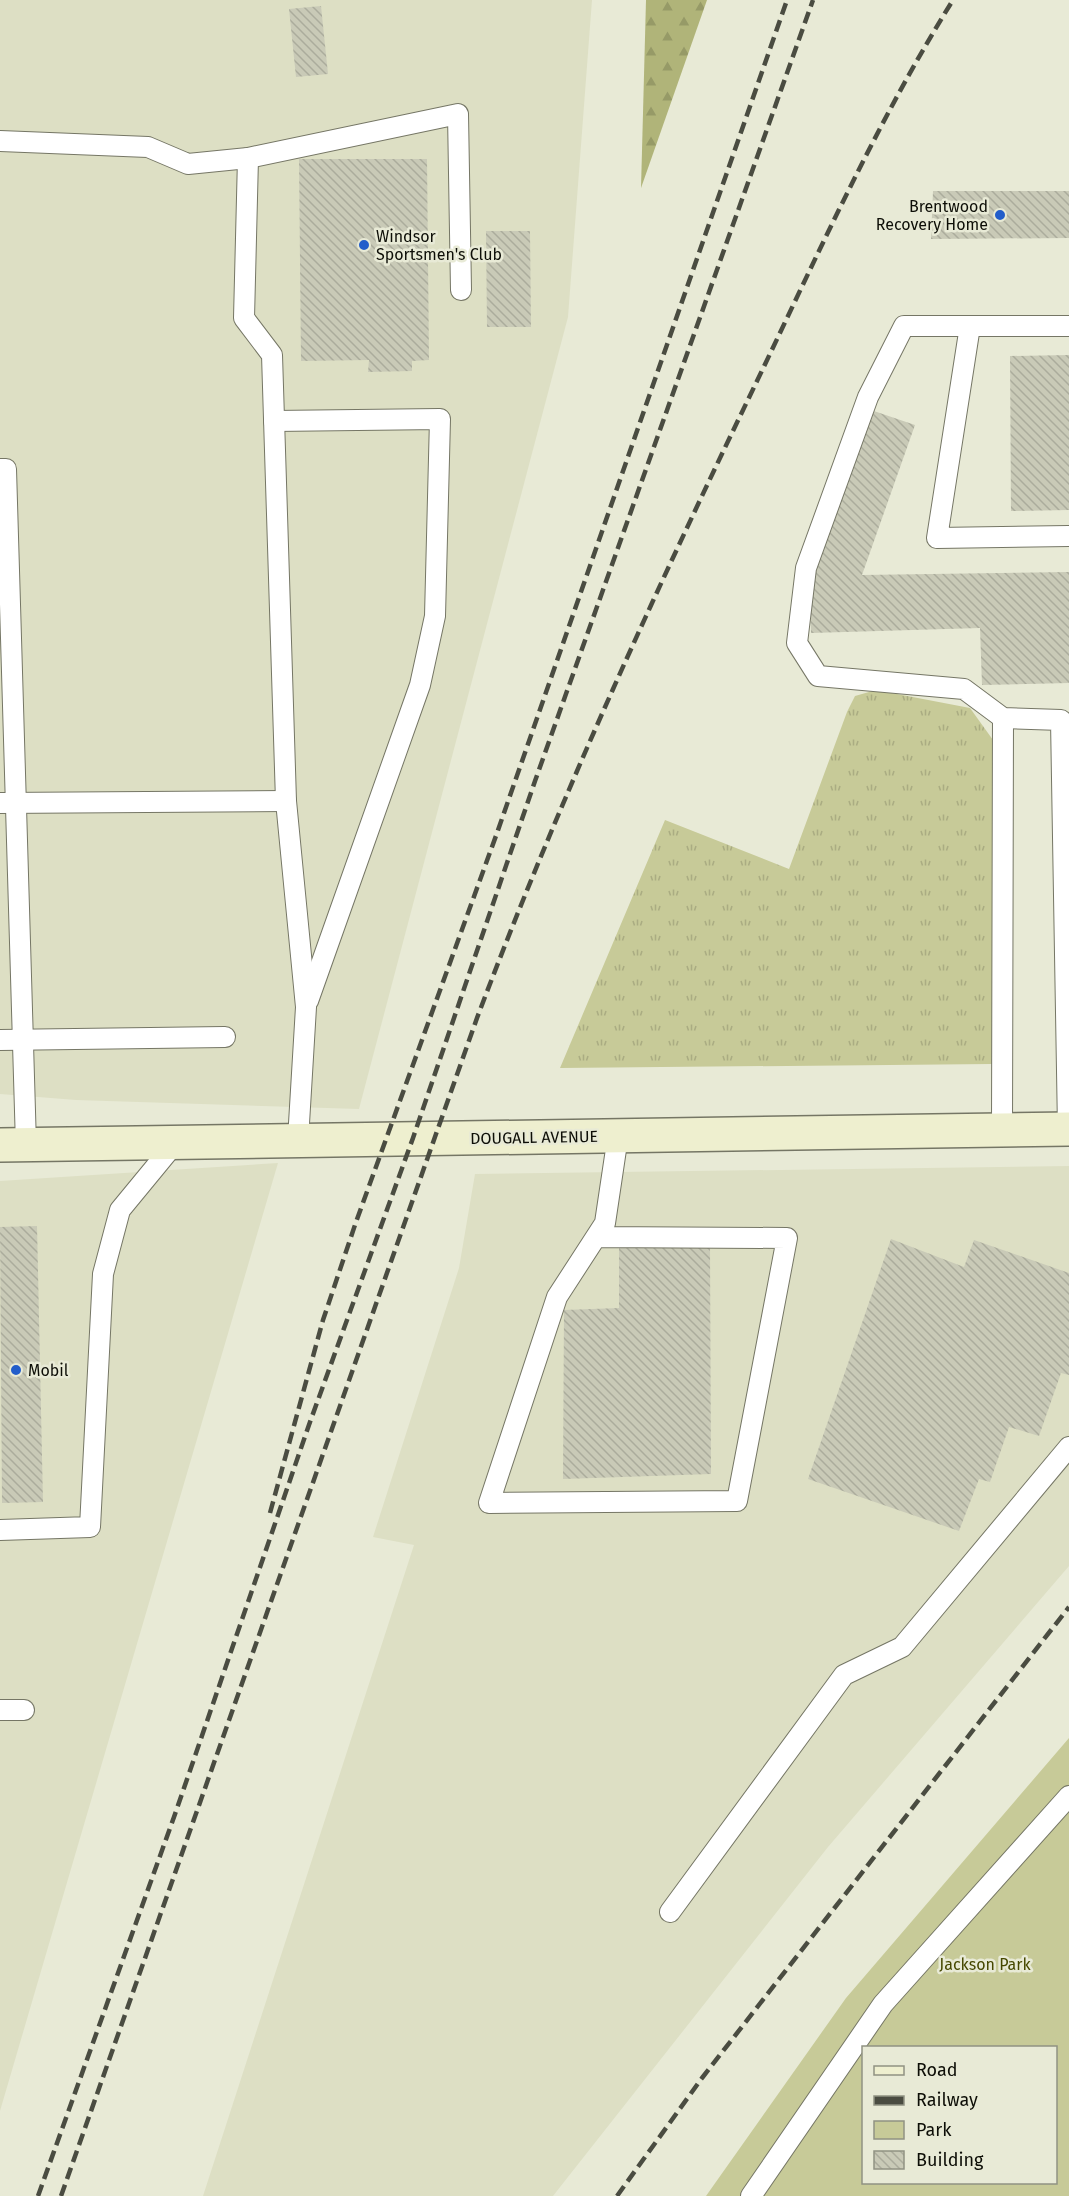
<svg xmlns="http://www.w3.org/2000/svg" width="1069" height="2196" font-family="'Fira Sans',sans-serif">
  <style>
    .built { fill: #dddfc4 }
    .grass { fill: url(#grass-tufts) }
    .forest { fill: url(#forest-firs) }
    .green { fill: #c7ca98; fill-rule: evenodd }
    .building { fill: url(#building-back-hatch) }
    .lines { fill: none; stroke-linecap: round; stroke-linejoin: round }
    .lane-casing { stroke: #757665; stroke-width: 22 }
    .secondary-casing { stroke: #757665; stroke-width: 36 }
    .lane { stroke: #fff; stroke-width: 20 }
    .secondary { stroke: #eeefcf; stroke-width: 33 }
    .rail { stroke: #4a4c41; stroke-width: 4.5; stroke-dasharray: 12 6; stroke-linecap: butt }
    .poi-dot { fill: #225dca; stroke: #e8ead6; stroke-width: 2 }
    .labels { text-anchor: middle; stroke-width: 5; stroke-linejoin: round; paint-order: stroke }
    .poi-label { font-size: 16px; fill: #0d0e07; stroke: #e8ead6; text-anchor: start }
    .street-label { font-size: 16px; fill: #0d0e07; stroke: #e8ead6 }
    .park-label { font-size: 16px; fill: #464800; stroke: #e8ead6 }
  </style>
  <defs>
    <pattern id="grass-tufts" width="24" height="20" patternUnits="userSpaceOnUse" patternTransform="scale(1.5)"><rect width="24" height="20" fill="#c7ca98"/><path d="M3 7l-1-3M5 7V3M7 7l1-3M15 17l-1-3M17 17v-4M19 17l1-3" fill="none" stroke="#aaac82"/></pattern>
    <pattern id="forest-firs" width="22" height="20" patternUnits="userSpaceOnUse" patternTransform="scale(1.5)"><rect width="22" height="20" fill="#b0b479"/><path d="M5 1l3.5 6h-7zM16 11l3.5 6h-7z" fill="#969a67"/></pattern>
    <pattern id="building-back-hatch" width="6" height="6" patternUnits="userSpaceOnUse" patternTransform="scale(1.5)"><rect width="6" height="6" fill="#c9cab7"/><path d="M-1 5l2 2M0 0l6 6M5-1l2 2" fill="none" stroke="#abac9c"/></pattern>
  </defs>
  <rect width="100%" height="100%" fill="#e8ead6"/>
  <g class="built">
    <path d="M0,0h592l-24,317 -209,792 -283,-9 -76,-6z"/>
    <path d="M278,1163l-278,948v-930z"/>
    <path d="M1069,1166v400l-241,281 -275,349h-350l211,-651 -41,-8 86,-269 16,-94z"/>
  </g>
  <path class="grass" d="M876,690l94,18 23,32 2,307 -3,17 -432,4 105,-248 124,49 58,-157 8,-16z"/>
  <path class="forest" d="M646,0h61l-66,188z"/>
  <path class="green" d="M1069,1738v458h-363l140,-198zM864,2048h192v134h-192z"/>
  <g class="building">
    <path d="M321,6l7,68 -32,3 -7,-68z"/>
    <path d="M299,159h128l2,201 -17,1v10l-44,1 1,-12 -68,1z"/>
    <path d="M933,191h136v47l-138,1z"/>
    <path d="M486,231h44l1,96h-44z"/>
    <path d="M1069,355v155l-58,1 -1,-155z"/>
    <path d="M868,409l47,16 -53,150 207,-3v111l-87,2 -2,-57 -169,5 -1,-58z"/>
    <path d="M37,1226l6,276 -41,1 -2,-276z"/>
    <path d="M891,1239l73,28 10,-27 95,33v102l-8,-2 -22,63 -30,-9 -19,55 -11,-3 -20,52 -151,-52z"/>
    <path d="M710,1244l1,230 -148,5 1,-169 55,-2v-63z"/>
  </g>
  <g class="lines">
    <g class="lane-casing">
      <g id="lane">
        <path d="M0,141l148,6 40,17 60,-6 210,-44 3,176"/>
        <path d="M248,158l-4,160 28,37 14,446 20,206 -8,133"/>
        <path d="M970,326l-33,212 132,-2"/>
        <path d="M274,421l166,-2 -5,197 -15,69 -112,316"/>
        <path d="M0,469h6l20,676"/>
        <path d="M0,803l286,-2"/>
        <path d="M0,1040l225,-3"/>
        <path d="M1068,1129l-7,-409 -58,-2 -39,-29 -146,-13 -21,-33 9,-75 62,-171 36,-71h165"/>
        <path d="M1002,1130l1,-412"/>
        <path d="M596,1237l191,1 -50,263 -248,2 68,-206 48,-74 13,-87"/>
        <path d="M0,1530l90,-3 13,-253 17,-64 56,-68"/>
        <path d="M0,1710h24"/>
        <path d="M670,1912l174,-237 58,-28 167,-200"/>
        <path d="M751,2196l132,-192 186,-208"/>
      </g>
    </g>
    <g class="secondary-casing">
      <path id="secondary" d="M0,1145l1069,-16"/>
    </g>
    <use href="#lane" class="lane"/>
    <use href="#secondary" class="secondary"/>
    <g class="rail">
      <path d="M270,1513l53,-193 33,-98 141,-389 290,-833"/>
      <path d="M38,2196l136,-379 136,-395 103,-284 122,-357 278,-781"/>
      <path d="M61,2196l416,-1178c82,-218 179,-428 280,-637 62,-129 120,-259 196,-381"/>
      <path d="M617,2196l85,-118 367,-471"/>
    </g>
  </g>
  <g class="poi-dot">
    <circle cx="1000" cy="215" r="6"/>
    <circle cx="364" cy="245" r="6"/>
    <circle cx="16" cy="1370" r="6"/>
  </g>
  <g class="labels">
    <g class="poi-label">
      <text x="988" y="212" text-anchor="end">Brentwood<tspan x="988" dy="18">Recovery Home</tspan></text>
      <text x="376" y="242">Windsor<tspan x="376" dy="18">Sportsmen's Club</tspan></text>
      <text x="28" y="1376">Mobil</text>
    </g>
    <g class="street-label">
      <text transform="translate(534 1137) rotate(-1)" y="6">DOUGALL AVENUE</text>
    </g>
    <g class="park-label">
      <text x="985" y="1970">Jackson Park</text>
    </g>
  </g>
  <rect x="862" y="2046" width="195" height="138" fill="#e8ead6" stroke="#909283" stroke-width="1.5"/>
  <rect x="874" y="2066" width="30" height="9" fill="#eeefcf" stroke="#909283" stroke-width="1.5"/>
  <text x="916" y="2076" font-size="18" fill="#0d0e07">Road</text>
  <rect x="874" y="2096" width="30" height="9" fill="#4a4c41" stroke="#909283" stroke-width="1.5"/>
  <text x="916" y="2106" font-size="18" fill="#0d0e07">Railway</text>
  <rect x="874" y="2121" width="30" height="18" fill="#c7ca98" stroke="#909283" stroke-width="1.5"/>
  <text x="916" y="2136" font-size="18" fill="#0d0e07">Park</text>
  <rect x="874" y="2151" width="30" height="18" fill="url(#building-back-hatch)" stroke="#909283" stroke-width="1.5"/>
  <text x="916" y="2166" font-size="18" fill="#0d0e07">Building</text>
</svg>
